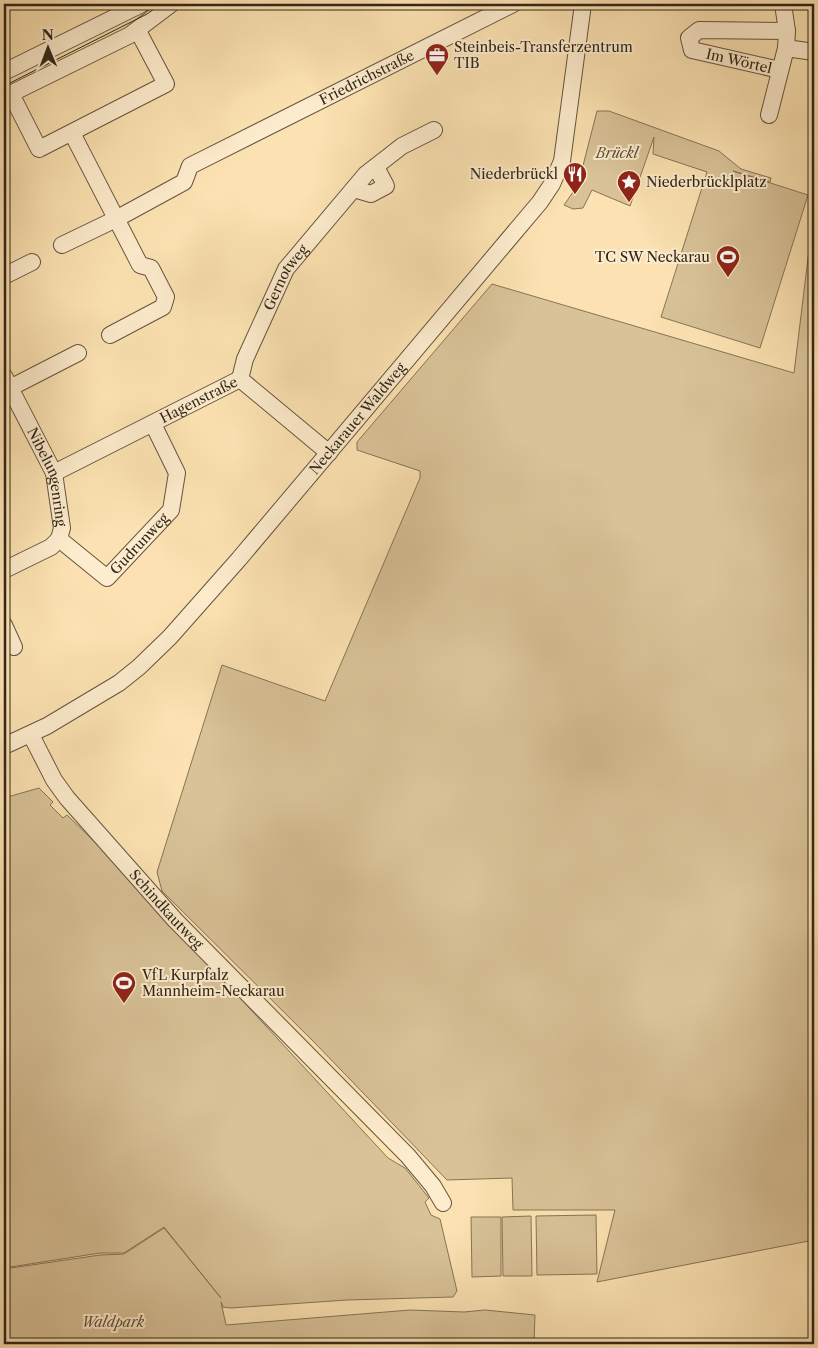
<svg xmlns="http://www.w3.org/2000/svg" width="818" height="1348" font-family="'Libre Caslon Text',serif">
  <style>
    .green { fill: #d9c298; stroke: #857458 }
    .lines { fill: none; stroke-linecap: round; stroke-linejoin: round }
    .minor-casing { stroke: #64553f; stroke-width: 18 }
    .minor { stroke: #fdeccd; stroke-width: 16 }
    .tram { stroke: #312619; stroke-width: 1 }
    .labels { text-anchor: middle; stroke-width: 4; stroke-linejoin: round; paint-order: stroke }
    .poi-label { font-size: 14px; fill: #312619; stroke: #fdeccd; text-anchor: start }
    .street-label { font-size: 14px; fill: #312619; stroke: #fdeccd }
    .park-label { font-size: 14px; font-style: italic; fill: #5b4d39; stroke: #fdeccd }
  </style>
  <rect width="100%" height="100%" fill="#fce2b2"/>
  <filter id="stains"><feTurbulence type="fractalNoise" baseFrequency=".004" numOctaves="4"/><feColorMatrix values="0 0 0 0 .2 0 0 0 0 .09 0 0 0 0 .02 0 0 0 .5 -.17"/></filter>
  <radialGradient id="worn" r=".72"><stop offset=".6" stop-color="#630" stop-opacity="0"/><stop offset="1" stop-color="#630" stop-opacity=".3"/></radialGradient>
  <g class="green">
    <path d="M597,111h12l110,40 22,18 30,9 -1,4 -37,-11 75,24 -48,153 -99,-31 46,-145 -54,-18 1,-17 -24,69 -38,-16 -9,18 -10,1 -9,-4 14,-20z"/>
    <path d="M814,209v1031l-217,42 18,-72h-102l-1,-32 -65,2 -132,-137 -153,-152 -5,-19 65,-207 103,36 95,-223v-7l-63,-21v-8l135,-158 302,89z"/>
    <path d="M39,788l14,14 -3,3 13,13 4,-3 36,35 285,308 17,10 24,30 -4,4 6,13 9,4 17,72 -4,6 -106,3 -116,8 -8,-1 -2,-5 5,23 184,-15 54,2 21,-2 50,5 -1,29h-530v-75l96,-14 24,-1 40,-26 57,70 -57,-71 -40,26h-24l-96,15v-470z"/>
    <path d="M596,1215l1,59 -60,1 -1,-59z"/>
    <path d="M531,1216l1,60h-29l-1,-59z"/>
    <path d="M471,1217h30v59l-29,1z"/>
  </g>
  <g class="lines">
    <g class="minor-casing">
      <g id="minor">
        <path d="M786,48l28,4"/>
        <path d="M780,70l-88,-20 -3,-12 10,-8 88,1"/>
        <path d="M4,72l138,-68"/>
        <path d="M11,94l28,55 127,-65 -28,-53"/>
        <path d="M4,97l126,-62 41,-31"/>
        <path d="M769,115l17,-67 1,-17 -4,-27"/>
        <path d="M72,133l68,132 11,3 15,29 -3,10 -53,28"/>
        <path d="M354,189l17,5 15,-8 -10,-19"/>
        <path id="s1" d="M62,245l54,-26 68,-37 6,-16 323,-162"/>
        <path d="M4,276l28,-14"/>
        <path id="s2" d="M4,376l50,97 8,55 -3,11 -8,8 -47,23"/>
        <path id="s3" d="M240,379l5,-20 41,-90 80,-95 36,-28 32,-16"/>
        <path d="M4,391l74,-38"/>
        <path id="s4" d="M54,473l186,-94 89,74"/>
        <path id="s5" d="M59,539l48,39 64,-68 6,-37 -24,-49"/>
        <path d="M4,625l10,22"/>
        <path id="s6" d="M31,735l23,45 13,18 108,122 233,236 25,30 10,17"/>
        <path id="s7" d="M4,746l43,-20 72,-43 20,-16 31,-30 69,-78 301,-357 12,-18 10,-23 21,-157"/>
      </g>
    </g>
    <use href="#minor" class="minor"/>
    <path class="tram" d="M4,86l143,-72 14,-10"/>
  </g>
  <defs>
    <g id="office-pin" transform="scale(1.25)"><path d="M0 17L-7.5 6A9.5 9.5 0 1 1 7.5 6Z" fill="#8f2418" stroke="#fdeccd"/><path d="M-6-3h4V-5.5h4V-3h4V5H-6ZM-1-4.5V-3h2v-1.5ZM-6 0V1H6V0Z" fill="#fff"/></g>
    <g id="restaurant-pin" transform="scale(1.25)"><path d="M0 17L-7.5 6A9.5 9.5 0 1 1 7.5 6Z" fill="#8f2418" stroke="#fdeccd"/><path d="M-5-6h1v4h1v-4h1v4h1v-4h1v5L-1.5 .5V6h-2V.5L-5-1ZM5-6V6H3V1.5H1.5Q1.5-4 5-6Z" fill="#fff"/></g>
    <g id="sight-pin" transform="scale(1.25)"><path d="M0 17L-7.5 6A9.5 9.5 0 1 1 7.5 6Z" fill="#8f2418" stroke="#fdeccd"/><path d="M0-6L1.8-2.2L6-1.7L2.9 1.2L3.7 5.4L0 3.3L-3.7 5.4L-2.9 1.2L-6-1.7L-1.8-2.2Z" fill="#fff"/></g>
    <g id="stadium-pin" transform="scale(1.25)"><path d="M0 17L-7.5 6A9.5 9.5 0 1 1 7.5 6Z" fill="#8f2418" stroke="#fdeccd"/><path d="M0-5a6.5 5 0 1 0 0 10a6.5 5 0 1 0 0-10ZM-3.5-1.8h7v3.6h-7Z" fill="#fff"/></g>
  </defs>
  <g fill-rule="evenodd">
    <use href="#office-pin" x="437" y="55"/>
    <use href="#restaurant-pin" x="575" y="174"/>
    <use href="#sight-pin" x="629" y="182"/>
    <use href="#stadium-pin" x="728" y="257"/>
    <use href="#stadium-pin" x="124" y="983"/>
  </g>
  <g class="labels">
    <g class="poi-label">
      <text x="454" y="52">Steinbeis-Transferzentrum<tspan x="454" dy="16">TIB</tspan></text>
      <text x="558" y="179" text-anchor="end">Niederbrückl</text>
      <text x="646" y="187">Niederbrücklplatz</text>
      <text x="710" y="262" text-anchor="end">TC SW Neckarau</text>
      <text x="142" y="980">VfL Kurpfalz<tspan x="142" dy="16">Mannheim-Neckarau</tspan></text>
    </g>
    <g class="street-label">
      <text transform="translate(739 61) rotate(13)" y="5">Im Wörtel</text>
      <text dy="5" stroke="none"><textPath href="#s1" startOffset="352">Friedrichstraße</textPath></text>
      <text dy="5" stroke="none"><textPath href="#s3" startOffset="112">Gernotweg</textPath></text>
      <text dy="5" stroke="none"><textPath href="#s4" startOffset="162">Hagenstraße</textPath></text>
      <text dy="5" stroke="none"><textPath href="#s7" startOffset="488">Neckarauer Waldweg</textPath></text>
      <text dy="5" stroke="none"><textPath href="#s2" startOffset="111">Nibelungenring</textPath></text>
      <text dy="5" stroke="none"><textPath href="#s5" startOffset="109">Gudrunweg</textPath></text>
      <text dy="5" stroke="none"><textPath href="#s6" startOffset="222">Schindkautweg</textPath></text>
    </g>
    <g class="park-label">
      <text x="617" y="158">Brückl</text>
      <text x="113" y="1327">Waldpark</text>
    </g>
  </g>
  <rect width="818" height="1348" fill="none" stroke="#fce2b2" stroke-width="20"/>
  <rect x="5" y="5" width="808" height="1338" fill="none" stroke="#312619" stroke-width="2.5"/>
  <rect x="10" y="10" width="798" height="1328" fill="none" stroke="#312619"/>
  <g transform="translate(48 48) rotate(359)" stroke="#fdeccd" stroke-width="4" paint-order="stroke">
  <path d="M0-4L9 19L0 12L-9 19Z" fill="#312619"/>
  <text y="-8" font-size="14" font-weight="bold" text-anchor="middle" fill="#312619">N</text>
  </g>
  <rect width="100%" height="100%" filter="url(#stains)"/>
  <rect width="100%" height="100%" fill="url(#worn)"/>
</svg>
